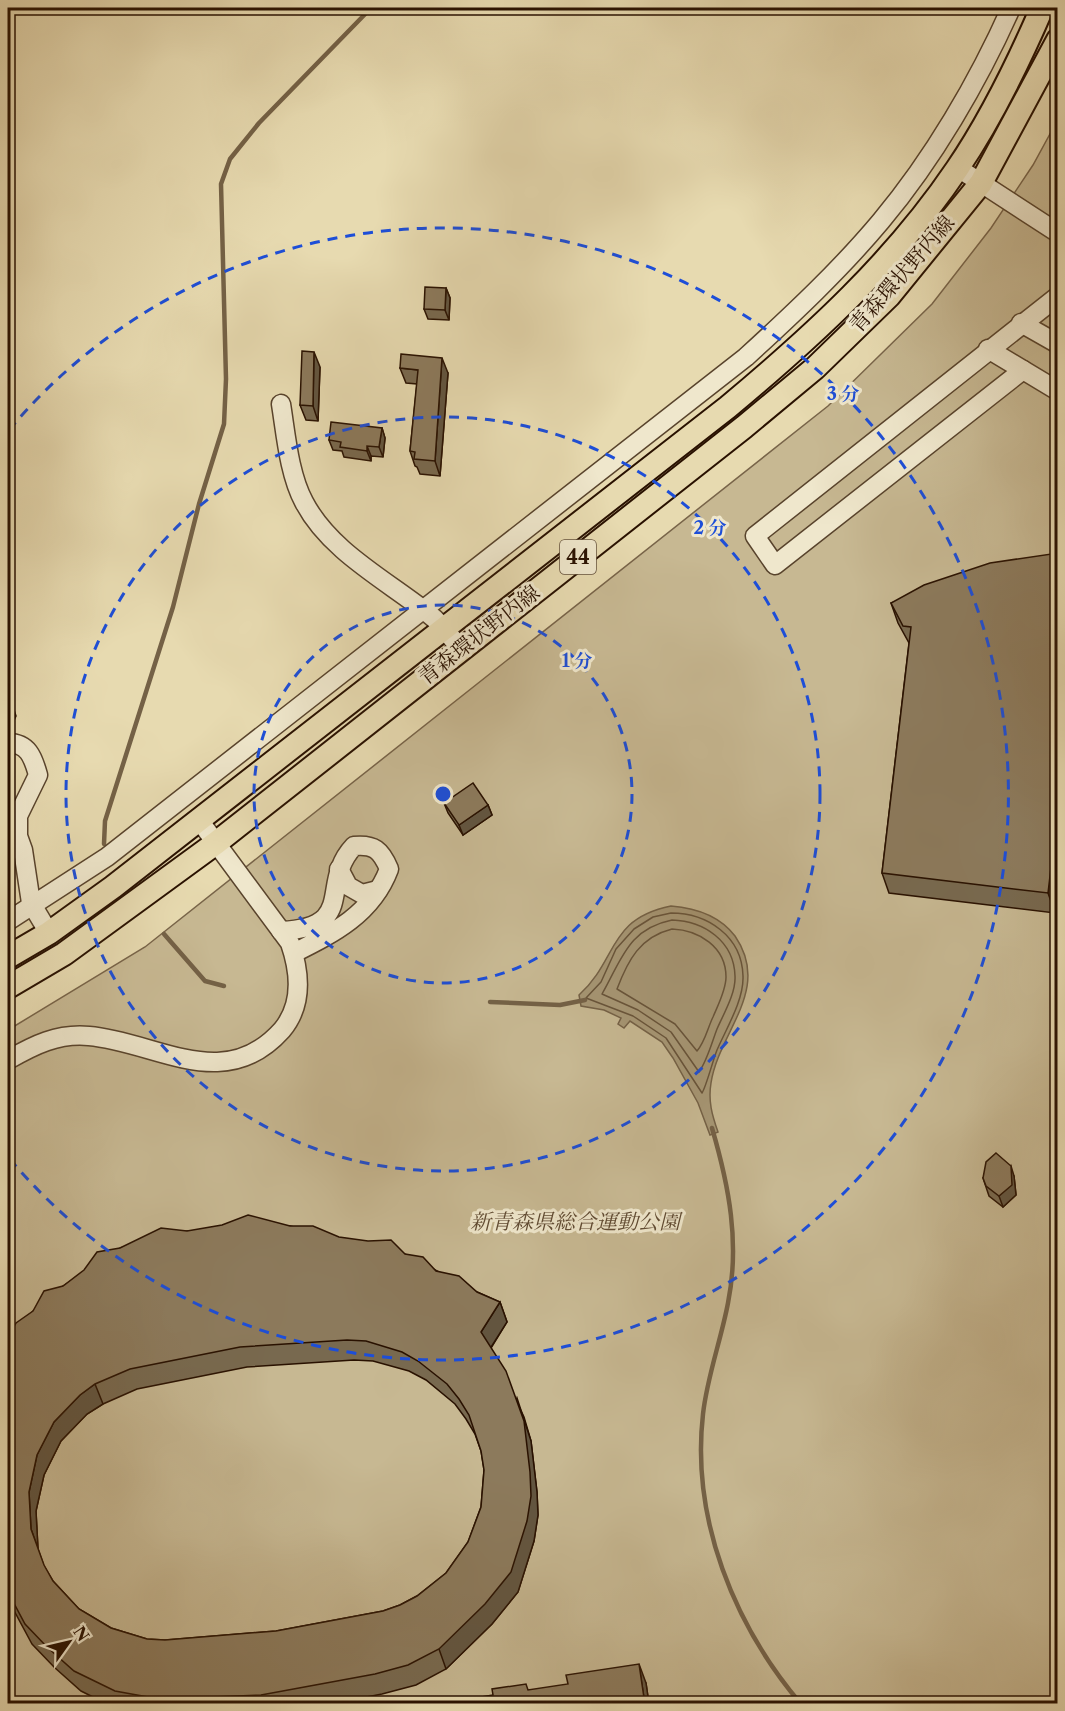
<svg xmlns="http://www.w3.org/2000/svg" width="1065" height="1711" font-family="'Libre Caslon Text','Noto Serif JP',serif">
  <style>
    .green { fill: #c7b892; stroke: #786449; stroke-width: 1.5 }
    .water { fill: #a69674; stroke: #746146; stroke-width: 1.5 }
    .lines { fill: none; stroke-linecap: round; stroke-linejoin: round }
    .shore { stroke: #68543a; stroke-width: 1.5 }
    .stream { stroke: #746146; stroke-width: 4.5 }
    .minor-casing { stroke: #58432c; stroke-width: 21 }
    .major-casing { stroke: #291100; stroke-width: 26 }
    .minor { stroke: #efe7cc; stroke-width: 18 }
    .major { stroke: #e7dab0; stroke-width: 22 }
    .wall { fill: #78694f; stroke: #291100; stroke-width: 1.5; fill-rule: evenodd }
    .shaded-wall { fill: #625540; stroke: #291100; stroke-width: 1.5 }
    .building { fill: #8c7a5c; stroke: #291100; stroke-width: 1.5; fill-rule: evenodd }
    .ring { fill: none; stroke: #1d4ed8; stroke-width: 3; stroke-dasharray: 10 8 }
    .labels { text-anchor: middle; stroke-width: 6; stroke-linejoin: round; paint-order: stroke }
    .shield { fill: #efe7cc; stroke: #64513d; stroke-width: 1.5 }
    .shield-label { font-size: 20px; font-weight: bold; fill: #291100 }
    .street-label { font-size: 21px; fill: #291100; stroke: #efe7cc }
    .park-label { font-size: 21px; font-style: italic; fill: #604b33; stroke: #efe7cc }
    .centre { fill: #1d4ed8; stroke: #efe7cc; stroke-width: 3 }
    .ring-label { font-size: 18px; text-anchor: middle; font-weight: bold; fill: #1d4ed8; stroke: #efe7cc; stroke-width: 6; stroke-linejoin: round; paint-order: stroke }
  </style>
  <rect width="100%" height="100%" fill="#e7dab0"/>
  <filter id="stains"><feTurbulence type="fractalNoise" baseFrequency=".00333" numOctaves="4"/><feColorMatrix values="0 0 0 0 .2 0 0 0 0 .09 0 0 0 0 .02 0 0 0 .5 -.17"/></filter>
  <radialGradient id="worn" r=".72"><stop offset=".6" stop-color="#630" stop-opacity="0"/><stop offset="1" stop-color="#630" stop-opacity=".3"/></radialGradient>
  <path class="green" d="M1057,121v1582h-1049v-673l137,-83 683,-541 104,-102 59,-76 42,-63z"/>
  <path class="water" d="M671,906c25,2 48,9 64,30 37,54 -16,95 -24,147 -3,18 1,32 7,49l-8,3 -12,-32 -25,-45 -11,-16 -32,-21 -6,7 -6,-4 3,-6 -17,-8 -23,-4 -2,-11c39,-35 28,-76 92,-89z"/>
  <g class="lines">
    <g class="shore">
      <path d="M671,913c36,0 71,23 72,63 1,24 -17,53 -26,74 -4,10 -11,37 -15,43l-36,-55 -33,-22 -47,-18 15,-16 15,-33 18,-20 19,-12z"/>
      <path d="M672,920c32,1 62,21 63,56 1,17 -11,37 -18,53 -5,13 -10,32 -18,43l-28,-40 -33,-22 -36,-16c20,-35 26,-65 70,-74z"/>
      <path d="M672,929c27,1 54,18 54,48 0,13 -8,28 -13,40 -5,10 -8,25 -16,34l-22,-27 -58,-35c11,-29 23,-52 55,-60z"/>
    </g>
    <g class="stream">
      <path d="M104,844l1,-23 68,-214 26,-103 25,-80 2,-45 -5,-195 9,-25 29,-36 112,-115"/>
      <path d="M164,934l41,47 19,5"/>
      <path d="M490,1002l70,3 25,-5"/>
      <path d="M712,1128c17,58 28,115 16,175 -7,37 -21,74 -25,111 -12,105 31,211 98,290"/>
    </g>
    <g class="minor-casing">
      <g id="minor">
        <path d="M958,168l100,65"/>
        <path d="M1021,323l37,21"/>
        <path d="M988,349l70,42"/>
        <path d="M1023,370l-248,195 -20,-29 303,-240"/>
        <path d="M281,404c5,31 8,70 23,98 26,50 84,79 126,113 12,9 21,23 31,34"/>
        <path d="M8,743c20,0 25,14 30,32l-20,41v20l5,14 8,53 18,30"/>
        <path d="M339,869l9,17 14,8 16,-4"/>
        <path d="M8,921l99,-64 639,-500c47,-43 94,-87 135,-136 52,-62 97,-139 130,-213"/>
        <path d="M281,931c78,-4 37,-47 73,-85 20,-2 27,4 35,23 -17,45 -55,64 -95,84"/>
        <path d="M8,1060c26,-15 50,-27 81,-24 68,6 135,59 193,-6 21,-25 18,-58 8,-87l-91,-123"/>
      </g>
    </g>
    <g class="major-casing">
      <g id="major">
        <path d="M8,957l41,-24 64,-46 615,-480c85,-71 167,-146 229,-238 32,-47 63,-110 85,-161"/>
        <path d="M8,987l56,-33 152,-111 528,-416 71,-59 74,-72 92,-113 77,-143"/>
      </g>
    </g>
    <use href="#minor" class="minor"/>
    <use href="#major" class="major"/>
  </g>
  <g class="wall">
    <path d="M446,288l4,10 -1,22 -21,-1 -4,-10z"/>
    <path d="M320,367l-2,54 -12,-1 -6,-15z"/>
    <path d="M400,368l48,5 -8,103 -20,-2 -3,-7 -2,-1 -5,-15 7,-67 -11,-1z"/>
    <path d="M382,428l3,10 -2,19 -12,-1v5l-27,-4 -2,-6 -9,-1 -4,-10z"/>
    <path d="M1058,553v337l-3,23 -166,-20 -7,-20 27,-230 -11,-20 -7,-20z"/>
    <path d="M444,803l44,2 4,10 -29,20 -15,-22z"/>
    <path d="M1014,1176l2,19 -13,12 -14,-11 -6,-18z"/>
    <path d="M290,1226l115,28 72,38 23,10 7,20 -16,26 33,69 7,24 6,51 1,23 -4,26 -16,51 -26,32 -46,45 -30,16 -34,9 -51,10h-224l-26,-13 -27,-24 -22,-23 -21,-39 -3,-10v-259l25,-25 30,-25 57,-38 67,-17zM354,1360l19,1 36,10 17,9 29,24 11,15 9,15 6,17 3,19 -3,37 -13,35 -22,31 -29,23 -17,9 -17,6 -107,20 -111,9 -18,-1 -36,-11 -32,-19 -26,-28 -9,-15 -6,-17 -2,-38 8,-36 17,-34 26,-27 16,-10 34,-15 110,-22z"/>
    <path d="M646,1683l3,21h-210z"/>
  </g>
  <g class="shaded-wall">
    <path d="M446,288l4,10 -1,22 -4,-10z"/>
    <path d="M314,352l6,15 -2,54 -5,-15z"/>
    <path d="M442,358l6,15 -8,103 -5,-15z"/>
    <path d="M382,428l3,10 -2,19 -4,-10z"/>
    <path d="M367,446l4,10v5l-4,-10z"/>
    <path d="M13,707l3,9 -7,16 -1,-5v-8z"/>
    <path d="M488,805l4,10 -29,20 -4,-10z"/>
    <path d="M1058,808v82l-3,23 -7,-20z"/>
    <path d="M1011,1166l3,10 2,19 -13,12 -4,-11z"/>
    <path d="M500,1302l7,20 -19,30 -7,-20z"/>
    <path d="M95,1384l8,20 -16,10 -26,27 -17,34 -8,36 2,38 -7,-20 -2,-37 8,-37 17,-33 26,-27z"/>
    <path d="M517,1398l14,43 6,51 1,23 -4,26 -16,51 -26,32 -46,45 -7,-20z"/>
    <path d="M639,1664l7,19 3,21h-2l-3,-6z"/>
  </g>
  <g class="building">
    <path d="M425,287l21,1 -1,22 -21,-1z"/>
    <path d="M302,351l12,1 -1,54 -13,-1z"/>
    <path d="M401,354l41,4 -7,103 -21,-2 1,-7 -5,-1 8,-81 -18,-2z"/>
    <path d="M331,422l51,6 -3,19 -12,-1v5l-27,-4 1,-5 -12,-2z"/>
    <path d="M1058,553v255l-10,85 -166,-20 29,-246 -8,-1 -12,-23 33,-18 66,-22z"/>
    <path d="M8,704l5,3 -5,12z"/>
    <path d="M473,783l15,22 -29,20 -15,-22z"/>
    <path d="M996,1153l15,13 1,19 -13,11 -13,-10 -3,-8 3,-16z"/>
    <path d="M248,1215l42,11h23l26,11 29,4 23,-1 14,14 18,3 13,14 23,5 18,16 23,10 -19,30 25,39 18,50 6,51 1,24 -4,25 -16,51 -26,32 -46,45 -31,16 -33,9 -114,21 -102,4 -44,-8 -41,-20 -27,-24 -22,-23 -17,-32v-256l8,-13 17,-12 11,-20 19,-5 21,-16 13,-18 23,-4 41,-20 26,3 35,-6zM347,1340l19,1 36,11 16,9 29,23 12,15 10,16 12,36 3,19 -3,37 -13,35 -22,31 -29,23 -17,9 -17,6 -107,20 -111,9 -18,-1 -36,-11 -32,-19 -26,-28 -9,-16 -13,-36 -2,-37 8,-37 17,-33 26,-27 15,-11 35,-15 110,-22z"/>
    <path d="M639,1664l5,34 -39,6h-166l54,-9 -1,-6 34,-5 2,6 40,-6 -2,-9z"/>
  </g>
  <g class="ring">
    <circle cx="443" cy="794" r="189"/>
    <circle cx="443" cy="794" r="377"/>
    <path d="M9 430A566 566 0 1 1 9 1158"/>
  </g>
  <g class="labels">
    <rect class="shield" x="560" y="540" width="36" height="34" rx="4.5"/>
    <g class="shield-label">
      <text x="578" y="564">44</text>
    </g>
    <g class="street-label">
      <text transform="translate(902 274) rotate(-49)" y="7">青森環状野内線</text>
      <text transform="translate(479 635) rotate(-38)" y="7">青森環状野内線</text>
    </g>
    <g class="park-label">
      <text x="575" y="1229">新青森県総合運動公園</text>
    </g>
  </g>
  <circle cx="443" cy="794" r="9" class="centre"/>
  <g class="ring-label">
    <text x="843" y="400">3 分</text>
    <text x="710" y="534">2 分</text>
    <text x="577" y="667">1 分</text>
  </g>
  <rect width="1065" height="1711" fill="none" stroke="#e7dab0" stroke-width="30"/>
  <rect x="9" y="9" width="1047" height="1693" fill="none" stroke="#291100" stroke-width="3"/>
  <rect x="15" y="15" width="1035" height="1681" fill="none" stroke="#291100" stroke-width="1.5"/>
  <g transform="translate(69 1642) rotate(56)" stroke="#efe7cc" stroke-width="4.5" paint-order="stroke">
  <path d="M0-4.5L10 22L0 15L-10 22Z" fill="#291100"/>
  <text y="-9" font-size="16" font-weight="bold" text-anchor="middle" fill="#291100">N</text>
  </g>
  <rect width="100%" height="100%" filter="url(#stains)"/>
  <rect width="100%" height="100%" fill="url(#worn)"/>
</svg>
